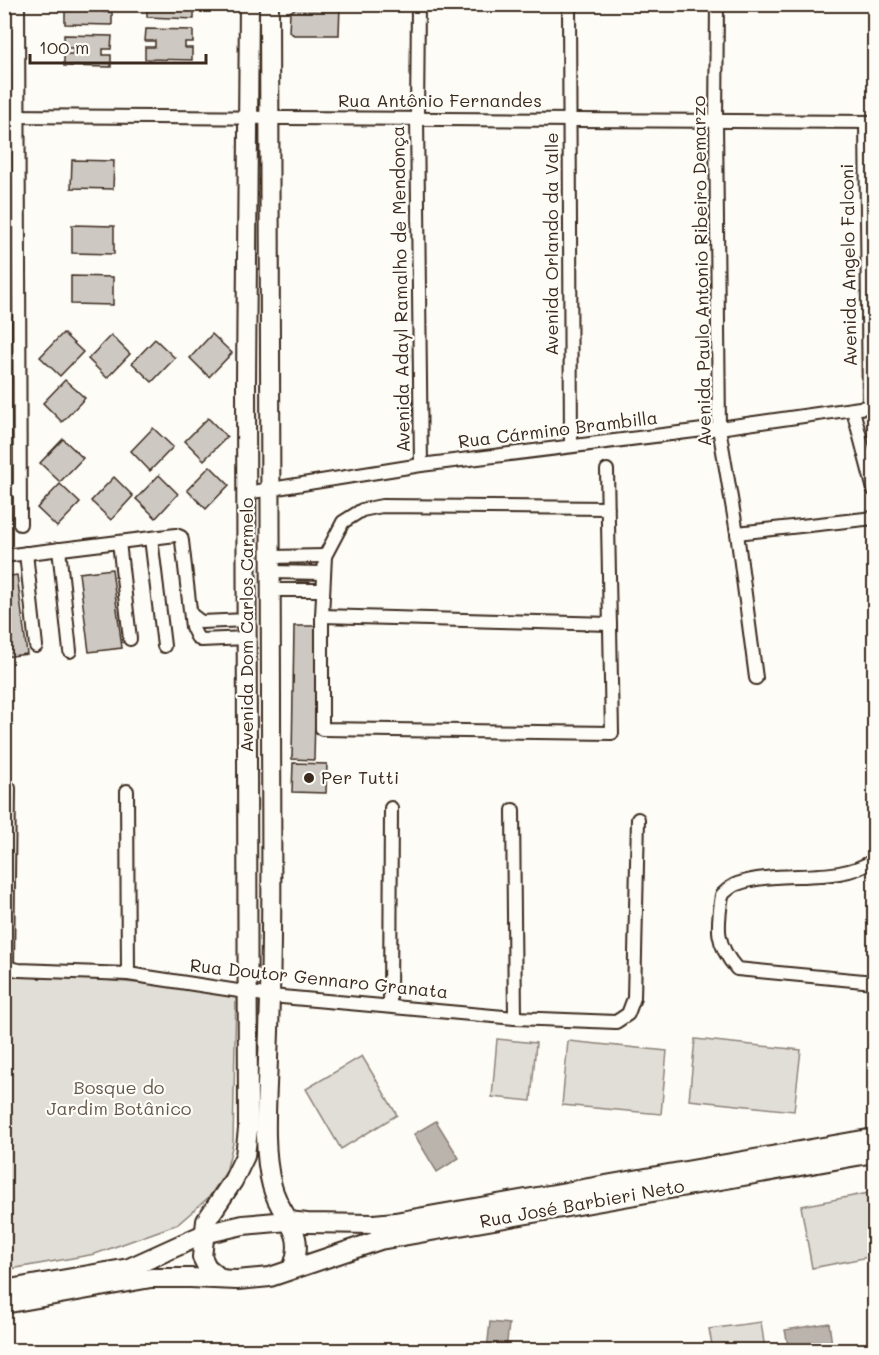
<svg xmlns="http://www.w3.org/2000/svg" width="879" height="1355" font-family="Mali,sans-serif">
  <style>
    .green { fill: #e1ded7; stroke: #8e847a; stroke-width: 1.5 }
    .water { fill: #bbb4ad; stroke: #887d74; stroke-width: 1.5 }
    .building { fill: #cdc8c2; stroke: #3b2a1e; stroke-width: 1.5 }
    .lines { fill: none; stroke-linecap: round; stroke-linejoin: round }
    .street-casing { stroke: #3b2a1e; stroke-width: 16 }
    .secondary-casing { stroke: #3b2a1e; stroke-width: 22 }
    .street { stroke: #fdfcf7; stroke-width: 12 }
    .secondary { stroke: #fdfcf7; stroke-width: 18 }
    .poi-dot { fill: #3b2a1e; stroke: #fdfcf7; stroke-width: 2 }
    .labels { text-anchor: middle; stroke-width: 4.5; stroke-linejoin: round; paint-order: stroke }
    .street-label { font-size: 18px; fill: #3b2a1e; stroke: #fdfcf7 }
    .poi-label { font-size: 18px; fill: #3b2a1e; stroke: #fdfcf7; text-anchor: start }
    .park-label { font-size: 18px; fill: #64574c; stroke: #fdfcf7 }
  </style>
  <rect width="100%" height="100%" fill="#fdfcf7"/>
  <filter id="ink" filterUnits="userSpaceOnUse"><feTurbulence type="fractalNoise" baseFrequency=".0167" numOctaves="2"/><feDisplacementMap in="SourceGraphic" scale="12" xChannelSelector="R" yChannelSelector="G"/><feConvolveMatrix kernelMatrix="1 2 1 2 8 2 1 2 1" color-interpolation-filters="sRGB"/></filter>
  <g filter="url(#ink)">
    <g class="green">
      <path d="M5,971l231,21 -3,151 -7,29 -17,25 -31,27 -83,30 -90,16z"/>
      <path d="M497,1039l39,4 -5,58 -39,-4z"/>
      <path d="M695,1039l106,11 -7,61 -105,-11z"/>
      <path d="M568,1041l99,10 -6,63 -99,-9z"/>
      <path d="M362,1056l35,59 -56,34 -35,-60z"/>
      <path d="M874,1192v64l-62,12 -11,-62z"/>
      <path d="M761,1322l4,28h-52l-4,-21z"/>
    </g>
    <g class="water">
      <path d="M436,1121l23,37 -22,14 -23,-38z"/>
      <path d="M490,1322l19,2 -3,26h-19z"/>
      <path d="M829,1323l3,22 -43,5 -4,-20z"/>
    </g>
    <g class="building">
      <path d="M65,4h48v2h-8l-1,6h8v13l-47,-1v-13h9v-5z"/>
      <path d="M156,4l38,2v13l-47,-2v-12z"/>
      <path d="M317,4h23l-1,31h-45l-5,-3 1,-20 7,-4 20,1z"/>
      <path d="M146,29l47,1v12h-8v6h7v12l-47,-1v-12h10v-6h-10z"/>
      <path d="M64,35l48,1 -1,13h-8v6h8v12l-47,-1v-12h9v-6h-9z"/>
      <path d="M72,160l42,1 -1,28 -42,-1z"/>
      <path d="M72,225l42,1v28l-42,-1z"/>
      <path d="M71,276l42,1v28l-42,-1z"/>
      <path d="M63,333l20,19 -23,24 -20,-19z"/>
      <path d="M212,334l20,19 -23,24 -19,-19z"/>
      <path d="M111,335l19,19 -23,24 -19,-19z"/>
      <path d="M155,339l20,19 -23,24 -20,-19z"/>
      <path d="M65,380l20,18 -23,24 -19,-19z"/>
      <path d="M208,418l19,19 -23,23 -19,-19z"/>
      <path d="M153,428l20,19 -23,24 -19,-20z"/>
      <path d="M63,439l20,19 -23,24 -20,-19z"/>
      <path d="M210,466l19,19 -23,24 -19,-19z"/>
      <path d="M159,475l19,19 -22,24 -20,-19z"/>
      <path d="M114,477l19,19 -22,24 -20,-19z"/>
      <path d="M60,484l20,19 -23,24 -20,-19z"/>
      <path d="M298,551l12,1v29h-13z"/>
      <path d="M112,569l10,79 -33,4 -10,-79z"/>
      <path d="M17,575l10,79 -23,3v-80z"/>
      <path d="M294,626h23l-3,134 -22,-1z"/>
      <path d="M293,763l34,1 -1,29 -34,-1z"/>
    </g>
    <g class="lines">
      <g class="street-casing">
        <g id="street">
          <path d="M18,4l2,520"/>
          <path d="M418,4l-1,114 4,347"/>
          <path d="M569,4l2,442"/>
          <path d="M717,4l-1,116 3,308 18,105 19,145"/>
          <path d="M4,116l870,6"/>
          <path d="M866,122l3,285"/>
          <path d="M853,410l21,80"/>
          <path d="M607,470l5,263 -290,-4v-113l3,-60 18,-34 19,-12 20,-4 226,2"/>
          <path d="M4,490h15"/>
          <path d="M246,493l175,-28 298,-37 155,-22"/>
          <path d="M737,533l137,-15"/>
          <path d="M151,538l13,108"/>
          <path d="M119,542l11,97"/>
          <path d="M59,549l11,102"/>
          <path d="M26,553l10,93"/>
          <path d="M4,556l172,-21 5,2 1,4 10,86 5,10 4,3 46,-2"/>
          <path d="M271,557l54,-1"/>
          <path d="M271,572l52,1"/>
          <path d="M271,590h51"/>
          <path d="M192,615l9,7 46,-2"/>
          <path d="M322,616l288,8"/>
          <path d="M127,791l1,183"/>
          <path d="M513,810l2,208"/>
          <path d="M874,860c-35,25 -96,9 -137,24 -6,2 -11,7 -15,11 -5,32 -7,49 15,74l137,13"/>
          <path d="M4,967l15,3 109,4 143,22 244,22 101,4 12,-8 6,-16 4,-179"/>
          <path d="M7,968l2,-180"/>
          <path d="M390,1006l1,-198"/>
        </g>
      </g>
      <g class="secondary-casing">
        <g id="secondary">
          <path d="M269,4c1,231 2,461 2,691 0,121 2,243 -3,364 -1,38 -6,90 4,127 9,35 36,43 20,83"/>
          <path d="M220,1278l-13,-11 -5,-10 4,-36 27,-40 12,-25 3,-27 -2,-746 3,-379"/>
          <path d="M4,1290l125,-22 75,-34 39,-9 45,-4 19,2 67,1 21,-2 479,-84"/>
          <path d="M4,1304l147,-26h39l47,2 33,-3 110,-37 494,-87"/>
        </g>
      </g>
      <use href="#street" class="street"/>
      <use href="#secondary" class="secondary"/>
    </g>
  </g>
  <circle class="poi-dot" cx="309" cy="778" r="6"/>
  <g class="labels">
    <g class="street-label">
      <text x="440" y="107">Rua Antônio Fernandes</text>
      <text transform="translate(552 244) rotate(-90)" y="6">Avenida Orlando da Valle</text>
      <text transform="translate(849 265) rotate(-91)" y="6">Avenida Angelo Falconi</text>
      <text transform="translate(702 271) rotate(-91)" y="6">Avenida Paulo Antonio Ribeiro Demarzo</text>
      <text transform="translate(401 289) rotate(-91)" y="6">Avenida Adayl Ramalho de Mendonça</text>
      <text transform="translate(558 430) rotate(-7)" y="6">Rua Cármino Brambilla</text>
      <text transform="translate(247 625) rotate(-90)" y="6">Avenida Dom Carlos Carmelo</text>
      <text transform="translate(319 979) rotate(6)" y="6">Rua Doutor Gennaro Granata</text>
      <text transform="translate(582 1204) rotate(-10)" y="6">Rua José Barbieri Neto</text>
    </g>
    <g class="poi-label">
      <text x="321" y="784">Per Tutti</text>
    </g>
    <g class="park-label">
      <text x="119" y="1094">Bosque do<tspan x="119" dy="21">Jardim Botânico</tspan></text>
    </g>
  </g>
  <rect width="879" height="1355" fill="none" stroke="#fdfcf7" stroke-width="24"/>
  <rect x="12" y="12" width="855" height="1331" fill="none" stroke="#3b2a1e" stroke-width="2" filter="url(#ink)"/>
  <path d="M30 54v9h176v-9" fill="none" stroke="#3b2a1e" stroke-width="3"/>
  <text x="39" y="54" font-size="18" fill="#3b2a1e" stroke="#fdfcf7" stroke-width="4.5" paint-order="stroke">100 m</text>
</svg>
